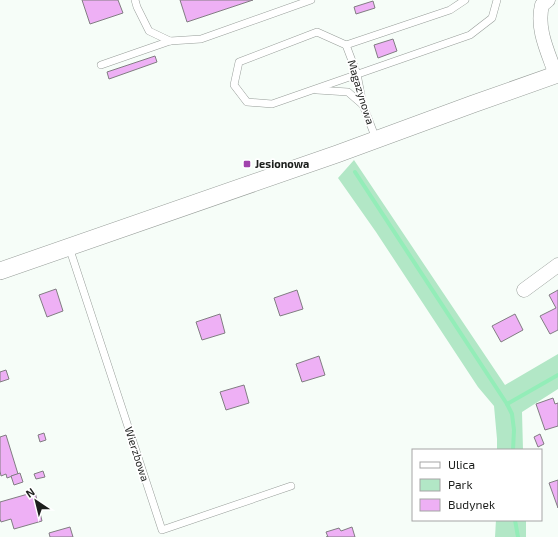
<svg xmlns="http://www.w3.org/2000/svg" width="558" height="537" font-family="'Exo 2',sans-serif">
  <style>
    .green { fill: #b2e7c6 }
    .lines { fill: none; stroke-linecap: round; stroke-linejoin: round }
    .stream { stroke: #93edb8; stroke-width: 4 }
    .building { fill: #eeb0f5; stroke: #817d82 }
    .service-casing { stroke: #979d99; stroke-width: 8 }
    .minor-casing { stroke: #979d99; stroke-width: 15 }
    .tertiary-casing { stroke: #979d99; stroke-width: 18 }
    .service { stroke: #fff; stroke-width: 7 }
    .minor { stroke: #fff; stroke-width: 14 }
    .tertiary { stroke: #fff; stroke-width: 17 }
    .poi-dot { fill: #a143ad; stroke: #fff; stroke-width: 1.5 }
    .labels { text-anchor: middle; stroke-width: 3.5; stroke-linejoin: round; paint-order: stroke }
    .street-label { font-size: 11px; fill: #1d1f1d; stroke: #fff }
    .poi-label { font-size: 11px; font-weight: bold; fill: #1d1f1d; stroke: #fff; text-anchor: start }
  </style>
  <rect width="100%" height="100%" fill="#f6fdf8"/>
  <g class="green">
    <path d="M354,160l151,225 53,-31v35l-36,23 1,38h-26v-11l-3,-33 -16,-19 -102,-155 -38,-54z"/>
    <path d="M496,520h30v17h-31z"/>
  </g>
  <g class="lines">
    <g class="stream">
      <path d="M355,172l152,232 5,10 2,16 -1,20"/>
      <path d="M507,404l51,-29"/>
      <path d="M515,520l3,17"/>
    </g>
  </g>
  <g class="building">
    <path d="M82,0h36l5,13 -33,11z"/>
    <path d="M180,0h73l-66,22z"/>
    <path d="M373,1l2,7 -19,6 -2,-7z"/>
    <path d="M393,39l4,12 -19,7 -4,-13z"/>
    <path d="M155,56l2,6 -48,17 -2,-7z"/>
    <path d="M56,289l7,22 -16,6 -8,-22z"/>
    <path d="M297,290l6,19 -23,7 -6,-18z"/>
    <path d="M558,290v40l-8,4 -10,-18 16,-8 -7,-13z"/>
    <path d="M220,314l5,19 -23,7 -6,-18z"/>
    <path d="M515,314l8,16 -22,12 -9,-16z"/>
    <path d="M319,356l6,19 -23,7 -6,-18z"/>
    <path d="M6,370l3,9 -9,3v-10z"/>
    <path d="M244,385l5,18 -23,7 -6,-18z"/>
    <path d="M553,398l2,6 3,-1v23l-13,4 -9,-26z"/>
    <path d="M44,433l2,7 -6,2 -2,-7z"/>
    <path d="M540,434l4,10 -6,3 -4,-10z"/>
    <path d="M6,435l12,39 -11,4 -1,-4 -5,2 -1,-5v-34z"/>
    <path d="M43,471l2,6 -9,2 -2,-5z"/>
    <path d="M20,473l3,9 -9,3 -3,-9z"/>
    <path d="M558,480v28l-9,-25z"/>
    <path d="M35,492l7,29 -28,8 -3,-10 -10,3 -1,-3v-17z"/>
    <path d="M70,527l3,10h-23l-1,-4z"/>
    <path d="M352,527l3,10h-29h2l-2,-5 13,-4 2,3z"/>
  </g>
  <g class="lines">
    <g class="service-casing">
      <g id="service">
        <path d="M135,0l2,7 12,24 21,10"/>
        <path d="M465,0l-15,10 -104,35 -29,-13 -78,30 -5,23 13,17 25,2 198,-69 22,-17 5,-18"/>
        <path d="M346,45l11,29 6,31 13,34"/>
        <path d="M101,65l69,-24 31,-2 110,-39"/>
        <path d="M317,90l31,2 15,13"/>
        <path d="M69,247l93,283 129,-44"/>
      </g>
    </g>
    <g class="minor-casing">
      <g id="minor">
        <path d="M548,0l-6,5c-6,24 6,47 14,70"/>
        <path d="M524,290l34,-25"/>
      </g>
    </g>
    <g class="tertiary-casing">
      <path id="tertiary" d="M0,271l337,-117 136,-50 85,-30"/>
    </g>
    <use href="#service" class="service"/>
    <use href="#minor" class="minor"/>
    <use href="#tertiary" class="tertiary"/>
  </g>
  <rect class="poi-dot" x="243" y="160" width="8" height="8" rx="2"/>
  <g class="labels">
    <g class="street-label">
      <text transform="translate(361 92) rotate(73)" y="4">Magazynowa</text>
      <text transform="translate(137 454) rotate(72)" y="4">Wierzbowa</text>
    </g>
    <g class="poi-label">
      <text x="255" y="168">Jesionowa</text>
    </g>
  </g>
  <rect x="412" y="449" width="130" height="72" fill="#ffffff" stroke="#a5a5a5"/>
  <rect x="420" y="462" width="20" height="6" fill="#ffffff" stroke="#a5a5a5"/>
  <text x="448" y="469" font-size="12" fill="#1d1f1d">Ulica</text>
  <rect x="420" y="479" width="20" height="12" fill="#b2e7c6" stroke="#a5a5a5"/>
  <text x="448" y="489" font-size="12" fill="#1d1f1d">Park</text>
  <rect x="420" y="499" width="20" height="12" fill="#eeb0f5" stroke="#a5a5a5"/>
  <text x="448" y="509" font-size="12" fill="#1d1f1d">Budynek</text>
  <g transform="translate(36 501) rotate(325)" stroke="#ffffff" stroke-width="3" paint-order="stroke">
  <path d="M0-3L7 15L0 10L-7 15Z" fill="#1d1f1d"/>
  <text y="-6" font-size="11" font-weight="bold" text-anchor="middle" fill="#1d1f1d">N</text>
  </g>
</svg>
